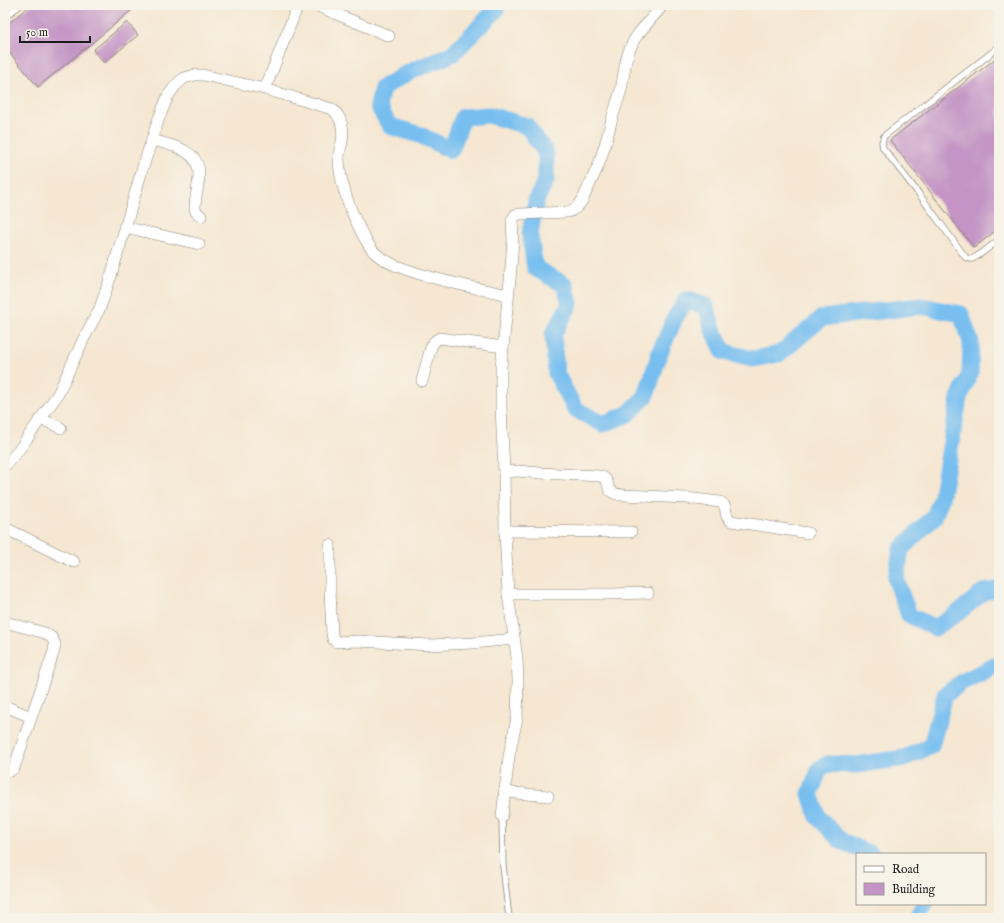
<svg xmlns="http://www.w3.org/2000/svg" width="1004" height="923" font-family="'IM FELL English',serif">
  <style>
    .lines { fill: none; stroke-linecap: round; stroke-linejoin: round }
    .river { stroke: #78bff0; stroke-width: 17 }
    .building { fill: #c394c5 }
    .service-casing { stroke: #888277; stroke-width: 7 }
    .minor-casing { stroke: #888277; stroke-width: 12 }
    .service { stroke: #fff; stroke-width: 5.5 }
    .minor { stroke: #fff; stroke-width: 11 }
  </style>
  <rect width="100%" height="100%" fill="#f7f3e8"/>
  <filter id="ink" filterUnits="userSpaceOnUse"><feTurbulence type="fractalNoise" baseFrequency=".025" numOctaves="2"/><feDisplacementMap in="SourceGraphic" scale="8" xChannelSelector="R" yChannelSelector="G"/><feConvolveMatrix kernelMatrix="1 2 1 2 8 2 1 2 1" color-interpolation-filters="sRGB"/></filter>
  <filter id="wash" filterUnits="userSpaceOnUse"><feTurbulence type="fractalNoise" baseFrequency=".012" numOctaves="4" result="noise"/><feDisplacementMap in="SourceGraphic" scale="16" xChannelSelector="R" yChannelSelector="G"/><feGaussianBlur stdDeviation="0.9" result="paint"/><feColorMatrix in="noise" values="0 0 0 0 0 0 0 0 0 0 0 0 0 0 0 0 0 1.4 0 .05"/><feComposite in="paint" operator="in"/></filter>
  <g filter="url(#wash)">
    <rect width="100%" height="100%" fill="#f5e7d2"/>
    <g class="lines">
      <g class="river">
        <path d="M498,5l-3,6 -43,43 -43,18 -27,16 -4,18 12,20 30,9 31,15 12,-33 26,-2 38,11 19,27v27l-10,20 -6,34 5,34 30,17 5,19 -17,30 3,39 19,36 28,15 25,-10 18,-18 14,-44 14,-32 12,-20 20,6 6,21 12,25 29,7 26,-5 43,-36 99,-12 40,8 10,28 -1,32 -11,24 -18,101 -7,18 -33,32 -5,31 13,35 26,13 24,-16 24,-20 16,-3"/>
        <path d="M871,854l-30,-13 -23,-24 -8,-23 10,-26 8,-4 28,1 48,-7 27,-12 14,-51 17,-13 37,-18"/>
        <path d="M917,918l8,-14"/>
      </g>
    </g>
    <g id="blocks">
      <g class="building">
        <path d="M31,5h107l-100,82 -33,-40v-21z"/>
        <path d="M127,22l11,13 -34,28 -11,-13z"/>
        <path d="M999,56v172l-25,20 -84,-108z"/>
      </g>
    </g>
  </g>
  <g filter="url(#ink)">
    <use href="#blocks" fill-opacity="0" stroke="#888277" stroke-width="1"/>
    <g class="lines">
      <g class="service-casing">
        <g id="service">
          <path d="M5,17l15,-12"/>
          <path d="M999,47l-115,89 -2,6 1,6 36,46 47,64 6,1 7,-4 20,-15"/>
          <path d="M502,816l1,50 6,52"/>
        </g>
      </g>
      <g class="minor-casing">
        <g id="minor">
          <path d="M315,5l74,31"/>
          <path d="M265,89l33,-84"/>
          <path d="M152,140c18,5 47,9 47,34 0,11 -4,23 -4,34l1,4 5,4"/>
          <path d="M124,227l75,17"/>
          <path d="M422,381l9,-34c2,-5 4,-7 9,-9l63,9"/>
          <path d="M41,419l20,9"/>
          <path d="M5,466l16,-19 37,-53 26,-56 16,-30 11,-32 31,-106 17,-52 9,-22 8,-11 8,-7 11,-3h8l62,14 67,20c10,8 12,20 10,33 -1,5 -3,10 -3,15 0,19 6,38 13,55 6,14 13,30 22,40 13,12 30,17 46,22 29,9 59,15 89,21"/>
          <path d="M504,472l14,-1 22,2 60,3c15,5 0,17 23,19l63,3 34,4c10,5 2,14 11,19l77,12"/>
          <path d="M5,528l69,34"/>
          <path d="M505,531l126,1"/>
          <path d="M330,545v46l2,43 1,5 3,3 22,-1 72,4 43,-2 41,-4"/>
          <path d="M508,594h104l36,-1"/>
          <path d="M5,622l40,11 7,5 3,6 -1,7 -9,26 -31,91 -4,3h-5"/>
          <path d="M5,706l26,11"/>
          <path d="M504,792l44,4"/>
          <path d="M502,816l7,-60 8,-38 1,-38 -1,-22 -9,-64 -3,-63 -1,-59 -3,-65v-40l9,-87 3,-40 -1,-20 3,-5 5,-1 48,-2c7,-2 11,-6 15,-13l16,-35 8,-26 4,-16 10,-32 5,-29 3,-10 5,-11 4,-6 25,-29"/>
        </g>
      </g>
      <use href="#service" class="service"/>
      <use href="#minor" class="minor"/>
    </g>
  </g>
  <rect width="1004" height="923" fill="none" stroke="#f7f3e8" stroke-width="20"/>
  <rect x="856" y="853" width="130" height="52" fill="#f7f3e8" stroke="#9f9d96"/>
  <rect x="864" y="866" width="20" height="6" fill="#ffffff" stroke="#9f9d96"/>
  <text x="892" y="873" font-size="12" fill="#1c1c1c">Road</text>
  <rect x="864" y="883" width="20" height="12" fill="#c394c5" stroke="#9f9d96"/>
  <text x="892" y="893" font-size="12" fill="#1c1c1c">Building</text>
  <path d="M20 36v6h70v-6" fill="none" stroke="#1c1c1c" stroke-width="2"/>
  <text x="26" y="36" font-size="12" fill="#1c1c1c" stroke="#f7f3e8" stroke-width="3" paint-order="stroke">50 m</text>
</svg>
